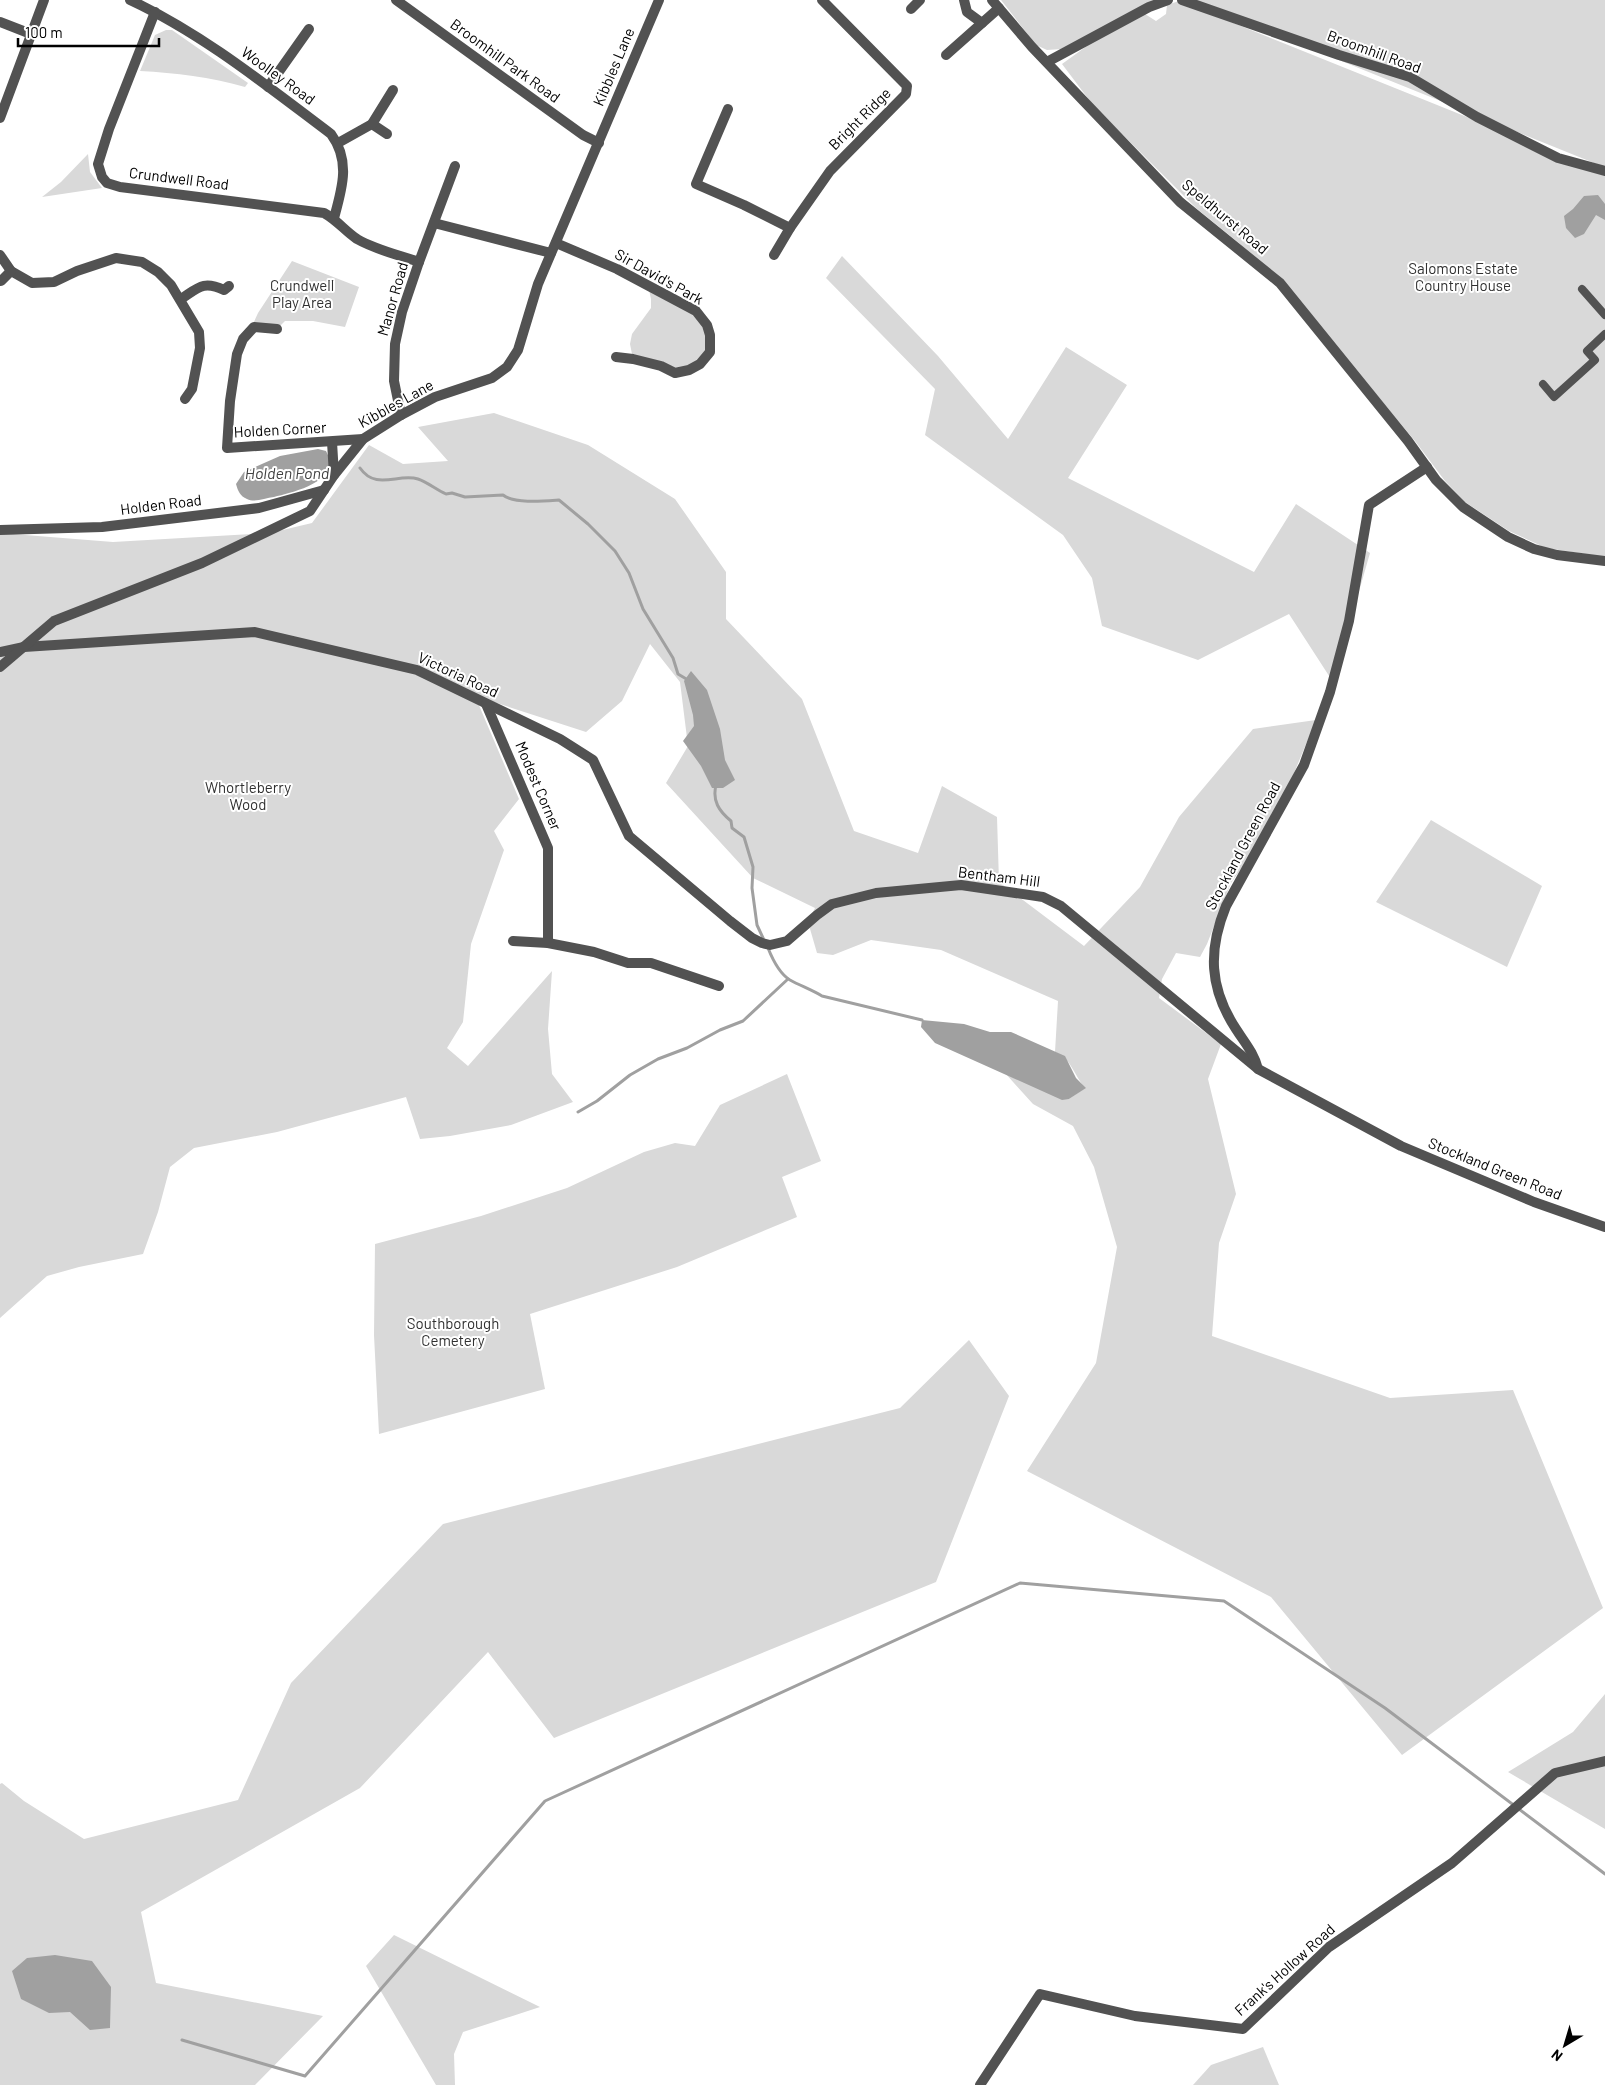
<svg xmlns="http://www.w3.org/2000/svg" width="1605" height="2085" viewBox="0 0 1605 2085" font-family="Barlow,sans-serif">
<style>
.green{fill:#d9d9d9}
.water{fill:#a0a0a0}
.lines{fill:none;stroke-linecap:round;stroke-linejoin:round}
.stream{stroke:#a0a0a0;stroke-width:3}
.pedestrian{stroke:#525252;stroke-width:8}
.minor{stroke:#525252;stroke-width:10}
.tertiary{stroke:#525252;stroke-width:10}
.labels{text-anchor:middle;stroke-width:4;stroke-linejoin:round;paint-order:stroke}
.street-label{font-size:15px;fill:#000;stroke:#fff}
.park-label{font-size:15px;fill:#303030;stroke:#fff}
.water-label{font-size:16px;font-style:italic;fill:#414141;stroke:#fff}
</style>
<rect width="100%" height="100%" fill="#fff"/>
<!-- green -->
<g class="green">
<polygon points="1001,0 1160,0 1061,49 1047,50 1036,45"/>
<polygon points="1190,0 1605,0 1605,557 1546,548 1509,531 1465,502 1445,481 1415,441 1366,382 1239,243 1196,208 1093,105 1062,64 1098,38 1145,14 1156,21 1166,14 1167,5 1179,1 1579,162 1604,167"/>
<path d="M166 30H172L248 83 245 87C210 77 176 73 140 71L155 35Z"/>
<polygon points="88,154 90,172 102,188 42,197 61,182"/>
<polygon points="842,256 938,356 1008,439 1066,347 1127,385 1068,478 1254,572 1296,504 1370,553 1333,682 1289,614 1198,660 1102,626 1092,578 1063,535 925,435 935,389 826,278"/>
<polygon points="292,261 359,287 345,327 313,321 285,321 277,329 253,324 258,313"/>
<polygon points="648,285 696,311 707,325 710,352 700,364 675,373 633,359 630,344 632,334 651,308 651,299"/>
<path d="M494 413 588 445 675 499 726 572V619L802 699 854 831 918 853 942 786 997 817 999 882 1084 946 1140 887 1179 817 1253 729 1316 720 1272 826 1231 883 1207 944 1200 957 1176 953 1162 979 1159 998 1221 1044 1208 1079 1236 1194 1219 1243 1212 1336 1390 1398 1513 1390 1603 1608 1402 1755 1271 1597 1027 1471 1096 1363 1117 1247 1094 1167 1073 1126 1033 1104 1005 1073 1069 1099 1085 1088C1074 1075 1071 1058 1055 1052L1058 1001 941 950 871 940 833 955 817 953 808 922 815 908 753 878 666 783 688 746 680 682 650 644 622 701 586 732 475 696 519 799 494 831 504 850 471 944 463 1022 447 1048 468 1066 552 971 548 1029 552 1074 573 1102 511 1125 450 1136 420 1139 406 1097 277 1132 194 1148 170 1167 158 1212 143 1254 79 1267 47 1276 0 1318V533L113 542 270 533 312 523 369 445 403 464 448 461 418 427Z"/>
<polygon points="1431,820 1542,886 1507,967 1376,902"/>
<polygon points="787,1074 821,1161 782,1177 797,1217 677,1267 530,1314 545,1389 379,1434 374,1335 375,1244 481,1216 567,1188 644,1152 675,1143 695,1146 720,1105"/>
<polygon points="969,1340 1009,1396 936,1582 554,1738 488,1652 360,1788 141,1912 156,1983 323,2016 255,2085 0,2085 0,1784 2,1783 24,1801 84,1839 238,1800 291,1683 443,1524 900,1408"/>
<polygon points="1605,1694 1605,1829 1508,1772 1573,1732"/>
<polygon points="394,1935 540,2007 463,2032 454,2054 455,2085 436,2085 366,1966"/>
<polygon points="1263,2047 1279,2085 1193,2085 1211,2065"/>
</g>
<!-- water -->
<g class="water">
<polygon points="1598,195 1605,204 1605,220 1596,215 1584,234 1575,238 1566,228 1564,216 1573,209 1584,196"/>
<path d="M318 449 326 451C343 481 294 492 274 497 265 498 255 503 247 499 240 496 238 491 236 484L244 472 280 456Z"/>
<polygon points="691,671 707,690 720,729 725,760 735,780 723,788 712,788 701,766 683,741 694,726 693,715 684,681"/>
<polygon points="922,1020 964,1024 990,1032 1011,1032 1065,1056 1076,1078 1086,1088 1069,1099 1062,1100 935,1043 921,1027"/>
<polygon points="55,1955 92,1961 111,1987 110,2028 90,2030 70,2012 49,2013 21,1999 12,1971 27,1958"/>
</g>
<g class="lines">
<!-- stream -->
<g class="stream">
<path d="M360 468C376 491 398 473 418 479 427 482 437 490 446 494L452 493 465 497 503 495C514 504 545 501 559 500L588 524 615 551 629 573 643 609 673 658 678 674 688 680"/>
<path d="M716 785C712 801 719 811 731 821L732 828 744 837 753 867 752 888 757 925 764 940"/>
<path d="M768 948C772 958 780 974 790 980 801 986 812 990 822 996L922 1020"/>
<polyline points="578,1112 597,1101 630,1075 658,1059 687,1048 720,1030 743,1021 788,979"/>
<polyline points="182,2040 305,2076 545,1801 1020,1583 1224,1601 1385,1708 1605,1874"/>
</g>
<!-- pedestrian -->
<g class="pedestrian">
<polyline points="1582,289 1605,315"/>
<polyline points="1543,384 1554,397 1595,360 1587,351 1605,334"/>
</g>
<!-- minor -->
<g class="minor">
<path d="M130 0C203 34 267 86 331 134 351 161 342 189 334 218"/>
<polyline points="396,0 583,135 599,143"/>
<polyline points="964,0 967,12 982,23"/>
<polyline points="1182,0 1339,55 1410,77 1477,117 1558,158 1605,171"/>
<polyline points="911,9 920,0"/>
<path d="M155 12 109 129 98 164 102 177 107 183 120 187 324 213C337 220 345 231 357 239 376 250 399 255 419 262"/>
<polyline points="0,22 31,34"/>
<polyline points="946,55 999,8"/>
<polyline points="1047,62 1149,7 1168,0"/>
<polyline points="268,87 309,29"/>
<polyline points="728,109 696,184 744,205 790,228 830,171 906,94 907,86 822,0"/>
<polyline points="0,118 44,0"/>
<polyline points="372,124 387,134"/>
<polyline points="338,143 372,124 393,90"/>
<polyline points="434,223 551,253"/>
<polyline points="556,243 617,269 696,311 707,325 710,335 710,352 700,364 689,370 675,373 661,366 633,359 616,357"/>
<polyline points="0,255 11,271 32,283 54,282 77,271 116,258 142,262 158,272 171,285 199,332 200,348 192,389 185,399"/>
<polyline points="774,255 790,228"/>
<polyline points="1,281 11,271"/>
<path d="M181 299C198 288 203 280 224 290L229 286"/>
<polyline points="277,329 254,327 243,339 237,354 230,401 227,448 363,439"/>
<polyline points="401,415 394,381 395,344 402,312 419,262 455,166"/>
<polyline points="332,442 334,475"/>
<polyline points="0,530 102,527 259,508 324,490"/>
<polyline points="0,652 24,647 255,632 417,670 560,739 593,760 629,836 730,921 752,938 762,943 770,945 787,941 817,915 832,904 876,893 961,885 1043,897 1061,906 1258,1069 1401,1146 1534,1202 1605,1227"/>
<polyline points="0,667 54,621 202,563 310,511 334,475 363,439 401,415 435,397 492,378 507,367 518,350 538,284 659,0"/>
<polyline points="486,704 548,848 548,943"/>
<polyline points="513,941 548,943 594,952 628,963 651,963 719,986"/>
<path d="M1258 1069C1254 1053 1245 1043 1236 1029 1209 988 1208 950 1226 906L1304 765 1330 692 1349 621 1369 505 1427 467"/>
<polyline points="980,2085 1040,1994 1135,2016 1243,2029 1329,1947 1452,1863 1555,1773 1605,1761"/>
</g>
<!-- tertiary -->
<polyline class="tertiary" points="992,0 1032,47 1180,202 1280,283 1408,441 1436,480 1463,507 1508,537 1534,549 1557,555 1605,561"/>
</g>
<g class="labels">
<!-- street labels -->
<g class="street-label">
<text transform="translate(1374 52) rotate(20)" y="5">Broomhill Road</text>
<text transform="translate(505 61) rotate(36)" y="5">Broomhill Park Road</text>
<text transform="translate(614 67) rotate(-67)" y="5">Kibbles Lane</text>
<text transform="translate(278 76) rotate(36)" y="5">Woolley Road</text>
<text transform="translate(860 119) rotate(-45)" y="5">Bright Ridge</text>
<text transform="translate(179 179) rotate(7)" y="5">Crundwell Road</text>
<text transform="translate(1225 217) rotate(40)" y="5">Speldhurst Road</text>
<text transform="translate(659 277) rotate(29)" y="5">Sir David's Park</text>
<text transform="translate(393 299) rotate(-74)" y="5">Manor Road</text>
<text transform="translate(396 404) rotate(-29)" y="5">Kibbles Lane</text>
<text transform="translate(280 430) rotate(-3)" y="5">Holden Corner</text>
<text transform="translate(161 505) rotate(-7)" y="5">Holden Road</text>
<text transform="translate(458 675) rotate(25)" y="5">Victoria Road</text>
<text transform="translate(538 786) rotate(67)" y="5">Modest Corner</text>
<text transform="translate(1243 846) rotate(-62)" y="5">Stockland Green Road</text>
<text transform="translate(999 877) rotate(7)" y="5">Bentham Hill</text>
<text transform="translate(1495 1169) rotate(22)" y="5">Stockland Green Road</text>
<text transform="translate(1285 1970) rotate(-42)" y="5">Frank's Hollow Road</text>
</g>
<!-- park labels -->
<g class="park-label">
<text x="1463" y="274">Salomons Estate<tspan x="1463" dy="17">Country House</tspan></text>
<text x="302" y="291">Crundwell<tspan x="302" dy="17">Play Area</tspan></text>
<text x="248" y="793">Whortleberry<tspan x="248" dy="17">Wood</tspan></text>
<text x="453" y="1329">Southborough<tspan x="453" dy="17">Cemetery</tspan></text>
</g>
<!-- water labels -->
<g class="water-label">
<text x="287" y="479">Holden Pond</text>
</g>
</g>
<!-- north arrow -->
<g transform="translate(1565 2045) rotate(218)" stroke="#ffffff" stroke-width="4" paint-order="stroke">
<path d="M0-4L9 19L0 12L-9 19Z" fill="#000000"/>
<text y="-8" font-size="14" font-weight="bold" text-anchor="middle" fill="#000000">N</text>
</g>
<!-- scale -->
<path d="M18 38v8h141v-8" fill="none" stroke="#000000" stroke-width="2.5"/>
<text x="25" y="38" font-size="15" fill="#000000" stroke="#ffffff" stroke-width="4" paint-order="stroke">100 m</text>
</svg>
